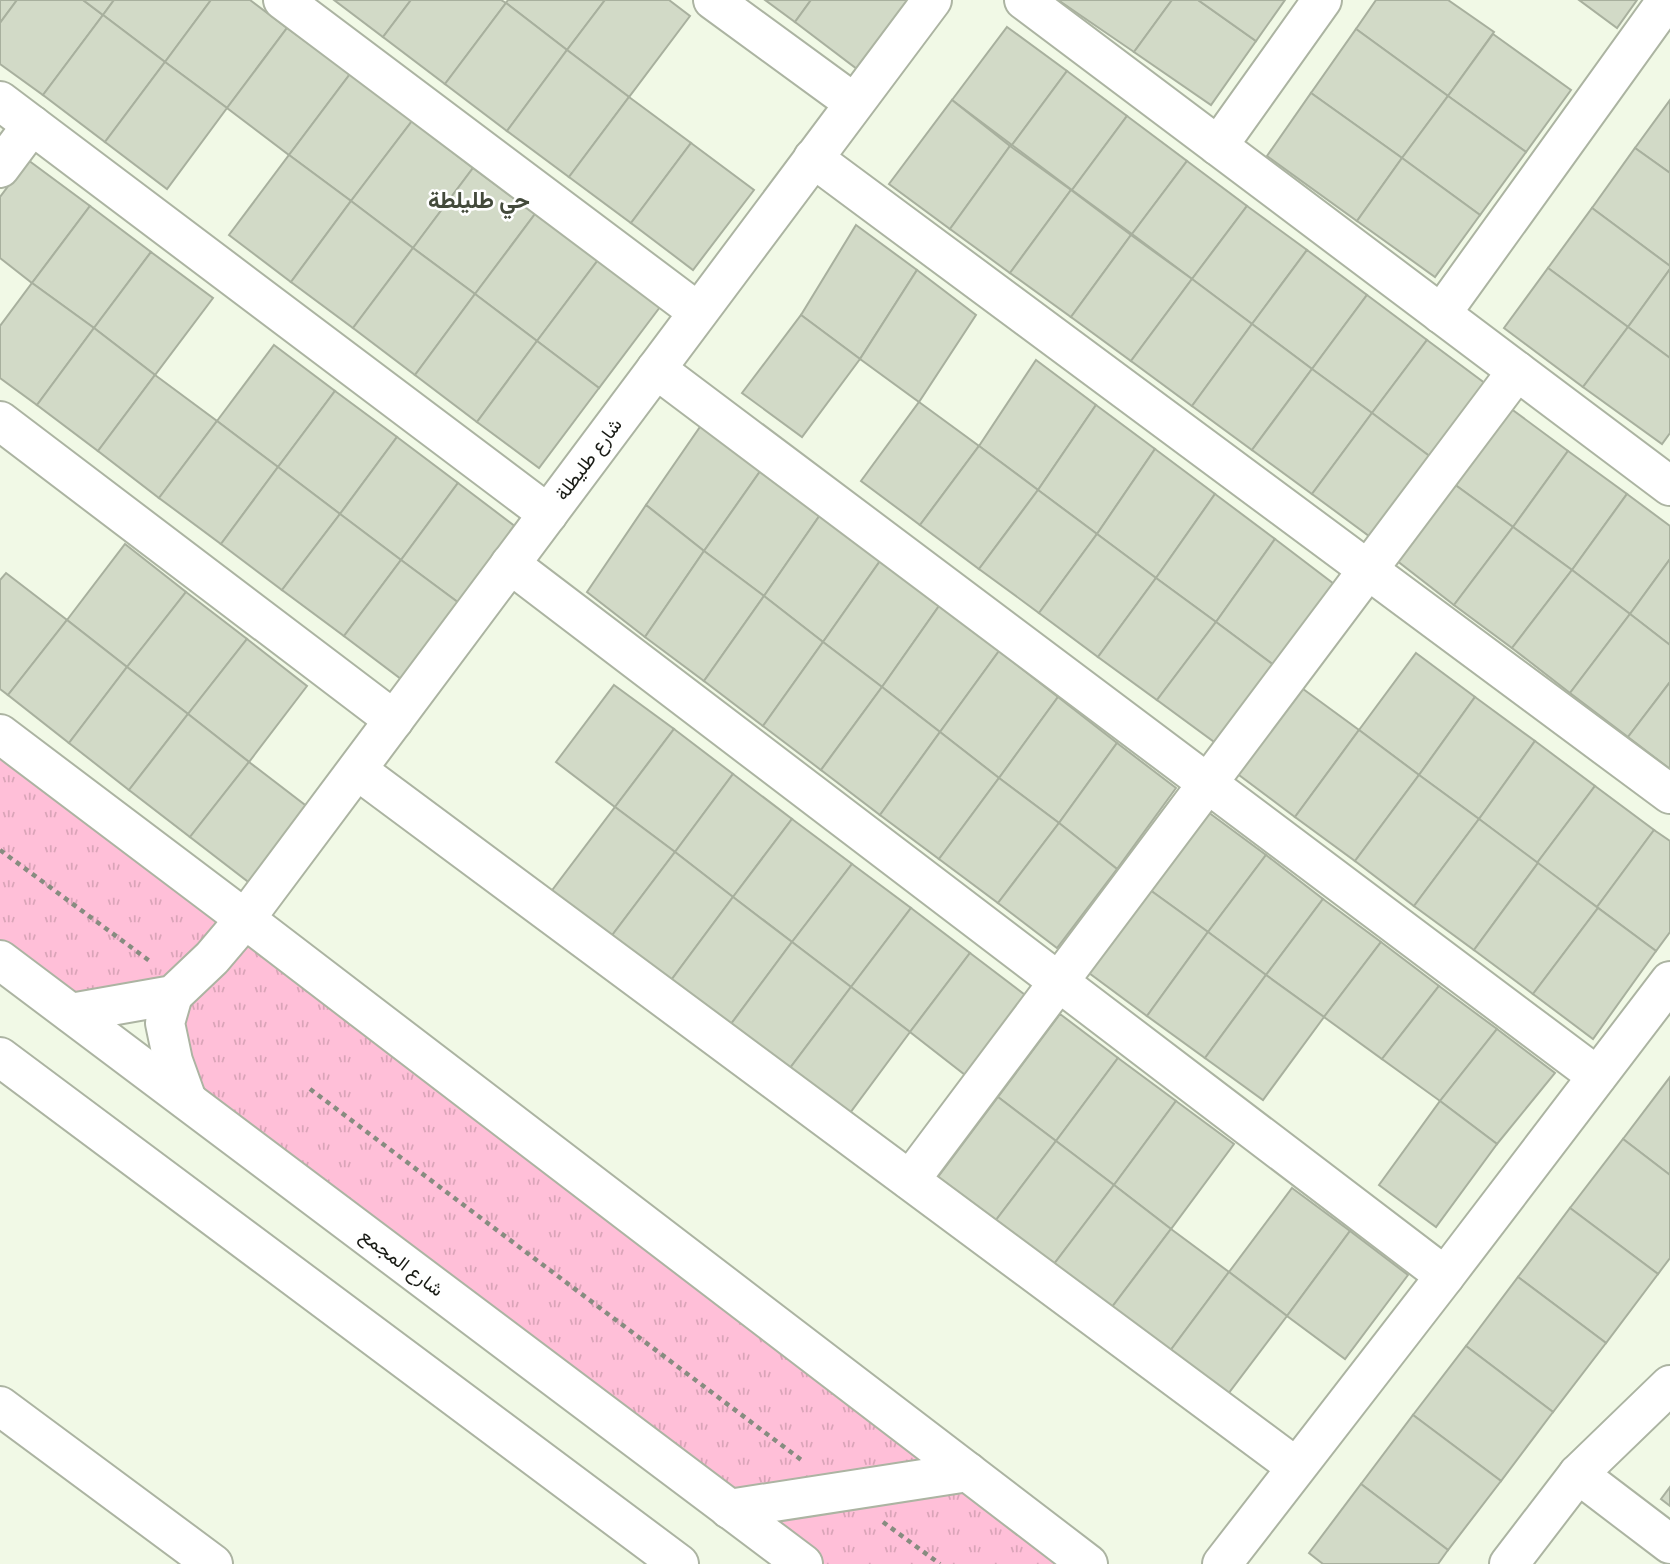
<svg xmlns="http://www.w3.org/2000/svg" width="1670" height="1564" viewBox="0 0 1670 1564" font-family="'Archivo Narrow',Vazirmatn,sans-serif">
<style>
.grass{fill:url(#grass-tufts)}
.building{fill:#d2dac7;stroke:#a8b09e;stroke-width:2}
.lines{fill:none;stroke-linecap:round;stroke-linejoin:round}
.minor-casing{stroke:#acb4a2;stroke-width:42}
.path{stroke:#878c80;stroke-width:4.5;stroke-dasharray:5 5;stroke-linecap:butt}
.minor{stroke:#fff;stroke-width:38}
.labels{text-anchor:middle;stroke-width:5;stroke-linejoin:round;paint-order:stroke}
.street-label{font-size:19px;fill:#191b15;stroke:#fff}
.quarter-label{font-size:23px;font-weight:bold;fill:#434a3b;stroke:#fff}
</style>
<defs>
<pattern id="grass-tufts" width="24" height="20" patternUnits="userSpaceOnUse" patternTransform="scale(1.75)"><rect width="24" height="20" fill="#ffbfd8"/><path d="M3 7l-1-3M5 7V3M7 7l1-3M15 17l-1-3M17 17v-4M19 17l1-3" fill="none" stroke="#daa4b8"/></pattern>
</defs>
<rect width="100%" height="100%" fill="#f1f9e6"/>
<!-- grass -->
<g class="grass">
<polygon points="0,738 238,922 169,990 72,1007 0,953"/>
<polygon points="245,919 1091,1564 804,1564 187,1100 173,995"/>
</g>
<!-- building -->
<g class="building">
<polygon points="0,0 17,0 0,23"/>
<polygon points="17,0 83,0 103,15 43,95 0,64 0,23"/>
<polygon points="83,0 114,0 103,15"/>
<polygon points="114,0 211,0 165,62 103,15"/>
<polygon points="211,0 250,0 287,28 227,108 165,62"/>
<polygon points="334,0 411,0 383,37"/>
<polygon points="411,0 501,0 506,3 445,84 383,37"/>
<polygon points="508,0 605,0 567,50 506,3"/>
<polygon points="605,0 669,0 690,16 629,97 567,50"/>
<polygon points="765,0 811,0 795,22"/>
<polygon points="811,0 908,0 857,69 795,22"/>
<polygon points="1058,0 1172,0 1134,52"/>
<polygon points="1172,0 1198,0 1256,41 1211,105 1134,52"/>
<polygon points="1198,0 1285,0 1256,41"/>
<polygon points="1376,0 1448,0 1494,32 1448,96 1356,29"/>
<polygon points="1579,0 1637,0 1617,28"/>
<polygon points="506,3 567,50 507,131 445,84"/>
<polygon points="103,15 165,62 105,142 43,95"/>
<polygon points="1007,27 1067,71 1012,145 952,100"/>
<polygon points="287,28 350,74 289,155 227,108"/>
<polygon points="1356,29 1448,96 1402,158 1311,93"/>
<polygon points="1493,34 1571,90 1526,152 1448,96"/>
<polygon points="567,50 629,97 569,177 507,131"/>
<polygon points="165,62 227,108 167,189 105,142"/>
<polygon points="1067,71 1127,116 1072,190 1012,145"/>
<polygon points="350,74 412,121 351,201 289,155"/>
<polygon points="1311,93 1402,158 1357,221 1267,156"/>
<polygon points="1448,96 1526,152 1480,215 1402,158"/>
<polygon points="629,97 691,143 631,223 569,177"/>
<polygon points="952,100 1010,146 950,229 889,184"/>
<polygon points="1670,100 1670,173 1635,148"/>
<polygon points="1127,116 1187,161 1132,234 1072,190"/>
<polygon points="412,121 473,168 413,248 351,201"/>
<polygon points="691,143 754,190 693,270 631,223"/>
<polygon points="1010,146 1071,190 1010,273 950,229"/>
<polygon points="1635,148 1670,173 1670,266 1592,208"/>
<polygon points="289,155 351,201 291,282 229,235"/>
<polygon points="1402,158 1480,215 1435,277 1357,221"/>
<polygon points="28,160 90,206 32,283 0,258 0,197"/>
<polygon points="1187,161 1247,206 1192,279 1132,234"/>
<polygon points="473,168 535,214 475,294 413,248"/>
<polygon points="1071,190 1131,235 1071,317 1010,273"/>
<polygon points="351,201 413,248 353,328 291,282"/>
<polygon points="90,206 151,252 94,328 32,283"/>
<polygon points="1247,206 1307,250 1252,324 1192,279"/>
<polygon points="1592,208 1670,266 1670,269 1628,327 1548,268"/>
<polygon points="535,214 598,260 537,341 475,294"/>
<polygon points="856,225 917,270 860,359 801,315"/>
<polygon points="1131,235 1192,279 1131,361 1071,317"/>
<polygon points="413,248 475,294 415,375 353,328"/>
<polygon points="1307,250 1367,295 1312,369 1252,324"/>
<polygon points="151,252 213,298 155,375 94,328"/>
<polygon points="598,260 660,307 599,388 537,341"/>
<polygon points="1548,268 1628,327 1583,387 1504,328"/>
<polygon points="1670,269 1670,358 1628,327"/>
<polygon points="917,270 976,315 919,402 860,359"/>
<polygon points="1192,279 1252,324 1192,406 1131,361"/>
<polygon points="32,283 94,328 37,405 0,378 0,326"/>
<polygon points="475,294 537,341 477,422 415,375"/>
<polygon points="1367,295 1427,340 1372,413 1312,369"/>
<polygon points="801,315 860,359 802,437 742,393"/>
<polygon points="1252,324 1312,369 1252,450 1192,406"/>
<polygon points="1628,327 1670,358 1670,433 1662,444 1583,387"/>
<polygon points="94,328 155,375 98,451 37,405"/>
<polygon points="1427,340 1486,384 1432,458 1372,413"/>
<polygon points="537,341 599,388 539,468 477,422"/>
<polygon points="274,345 335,391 278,467 217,421"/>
<polygon points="1036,360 1096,405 1038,490 979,446"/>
<polygon points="1312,369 1372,413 1312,494 1252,450"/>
<polygon points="155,375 217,421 159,498 98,451"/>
<polygon points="335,391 397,437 340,514 278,467"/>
<polygon points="919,402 979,446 920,525 861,481"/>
<polygon points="1096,405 1155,449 1097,534 1038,490"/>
<polygon points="1510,408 1568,451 1513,527 1454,484"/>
<polygon points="1372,413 1432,458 1373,539 1312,494"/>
<polygon points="217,421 278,467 221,544 159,498"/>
<polygon points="702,424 761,470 704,551 646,505"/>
<polygon points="397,437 458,483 401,560 340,514"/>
<polygon points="979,446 1038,490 979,569 920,525"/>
<polygon points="1155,449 1215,494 1156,578 1097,534"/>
<polygon points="1568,451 1627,494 1572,570 1513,527"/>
<polygon points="278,467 340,514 282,590 221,544"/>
<polygon points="761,470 820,515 764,596 704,551"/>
<polygon points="458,483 520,530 463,606 401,560"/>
<polygon points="1454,484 1513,527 1454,605 1396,560"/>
<polygon points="1038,490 1097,534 1039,613 979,569"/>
<polygon points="1215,494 1275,539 1216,622 1156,578"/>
<polygon points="1627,494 1670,526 1670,559 1630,614 1572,570"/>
<polygon points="646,505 704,551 645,637 587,592"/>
<polygon points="340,514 401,560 344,636 282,590"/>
<polygon points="820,515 880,561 823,642 764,596"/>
<polygon points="1513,527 1572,570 1512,648 1454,605"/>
<polygon points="1097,534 1156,578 1098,657 1039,613"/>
<polygon points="1275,539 1334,584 1275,666 1216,622"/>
<polygon points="125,544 186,592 127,667 67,620"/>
<polygon points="704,551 764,596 704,681 645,637"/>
<polygon points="1670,559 1670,645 1630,614"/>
<polygon points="401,560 463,606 405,682 344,636"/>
<polygon points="880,561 939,606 882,687 823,642"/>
<polygon points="1572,570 1630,614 1570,693 1512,648"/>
<polygon points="6,573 67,620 8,695 0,689 0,580"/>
<polygon points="1156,578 1216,622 1157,700 1098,657"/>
<polygon points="186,592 247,639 188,714 127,667"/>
<polygon points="764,596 823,642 763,726 704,681"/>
<polygon points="939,606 999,651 940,732 882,687"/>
<polygon points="1630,614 1670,645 1670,682 1628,737 1570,693"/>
<polygon points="67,620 127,667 69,743 8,695"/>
<polygon points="1216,622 1275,666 1217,744 1157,700"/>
<polygon points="247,639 307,686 249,762 188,714"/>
<polygon points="823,642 882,687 821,770 763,726"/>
<polygon points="999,651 1058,697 999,778 940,732"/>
<polygon points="1416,653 1475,697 1419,775 1359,730"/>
<polygon points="127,667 188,714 129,790 69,743"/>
<polygon points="1670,682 1670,769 1628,737"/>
<polygon points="614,685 674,729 615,807 556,762"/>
<polygon points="1299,686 1359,730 1295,817 1235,772"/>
<polygon points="882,687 940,732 880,815 821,770"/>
<polygon points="1058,697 1117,743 1059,823 999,778"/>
<polygon points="1475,697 1535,741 1479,819 1419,775"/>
<polygon points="188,714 249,762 190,837 129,790"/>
<polygon points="674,729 733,774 675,852 615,807"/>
<polygon points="1359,730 1419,775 1355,861 1295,817"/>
<polygon points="940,732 999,778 939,859 880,815"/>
<polygon points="1535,741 1595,786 1537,863 1479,819"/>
<polygon points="1117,743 1176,788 1117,869 1059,823"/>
<polygon points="249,762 309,808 251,884 190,837"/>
<polygon points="733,774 792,819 733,897 675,852"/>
<polygon points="1419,775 1479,819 1414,906 1355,861"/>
<polygon points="999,778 1059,823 998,903 939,859"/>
<polygon points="1595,786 1654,830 1597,907 1537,863"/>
<polygon points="615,807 675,852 610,938 550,893"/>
<polygon points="1208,812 1266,855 1208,932 1150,890"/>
<polygon points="792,819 852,864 792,942 733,897"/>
<polygon points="1479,819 1538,863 1474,950 1414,906"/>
<polygon points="1059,823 1117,869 1057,948 998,903"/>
<polygon points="1654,830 1670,841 1670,932 1656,951 1597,907"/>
<polygon points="675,852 733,897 669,983 610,938"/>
<polygon points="1266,855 1323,899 1266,975 1208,932"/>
<polygon points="1538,863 1598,908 1533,994 1474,950"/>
<polygon points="852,864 911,908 851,987 792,942"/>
<polygon points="1150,890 1208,932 1147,1016 1089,973"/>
<polygon points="733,897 792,942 728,1028 669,983"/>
<polygon points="1323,899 1381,942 1324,1017 1266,975"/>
<polygon points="911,908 970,953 910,1032 851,987"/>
<polygon points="1598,908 1656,951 1593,1039 1533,994"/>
<polygon points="1208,932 1266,975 1205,1058 1147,1016"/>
<polygon points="792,942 851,987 787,1072 728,1028"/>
<polygon points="1381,942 1439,986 1382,1059 1324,1017"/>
<polygon points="970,953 1029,998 969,1078 910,1032"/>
<polygon points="1266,975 1324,1017 1263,1100 1205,1058"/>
<polygon points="1439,986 1497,1029 1440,1101 1382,1059"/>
<polygon points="851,987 910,1032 847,1117 787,1072"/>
<polygon points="1060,1014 1118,1058 1056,1141 998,1097"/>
<polygon points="1497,1029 1555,1073 1497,1144 1440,1101"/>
<polygon points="1118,1058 1176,1101 1114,1185 1056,1141"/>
<polygon points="1670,1077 1670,1175 1623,1139"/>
<polygon points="998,1097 1056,1141 996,1220 938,1177"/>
<polygon points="1176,1101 1234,1144 1171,1229 1114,1185"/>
<polygon points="1440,1101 1497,1144 1436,1227 1379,1185"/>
<polygon points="1623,1139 1670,1175 1670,1258 1658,1274 1570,1208"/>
<polygon points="1056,1141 1114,1185 1054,1264 996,1220"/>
<polygon points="1114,1185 1171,1229 1112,1307 1054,1264"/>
<polygon points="1292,1188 1350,1231 1287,1316 1229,1272"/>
<polygon points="1570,1208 1658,1274 1606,1343 1518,1277"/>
<polygon points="1171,1229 1229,1272 1170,1351 1112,1307"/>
<polygon points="1350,1231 1408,1275 1345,1359 1287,1316"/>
<polygon points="1229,1272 1287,1316 1228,1394 1170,1351"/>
<polygon points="1518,1277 1606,1343 1553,1412 1466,1346"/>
<polygon points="1466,1346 1553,1412 1501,1481 1413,1415"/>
<polygon points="1413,1415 1501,1481 1448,1550 1361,1484"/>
<polygon points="1361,1484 1448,1550 1438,1564 1323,1564 1309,1553"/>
<polygon points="1670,1487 1670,1506 1661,1499"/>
</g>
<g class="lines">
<defs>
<g id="minor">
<polyline points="283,0 698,312"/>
<polyline points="713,0 854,103"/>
<polyline points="1024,0 1670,486"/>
<polyline points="0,101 548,514"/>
<polyline points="1218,146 1322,0"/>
<polyline points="813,158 1670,794"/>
<polyline points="0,168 32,125"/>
<polyline points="1441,314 1667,0"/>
<polyline points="656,369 1597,1076"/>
<polyline points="0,421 394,720"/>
<polyline points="510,564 1445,1276"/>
<polyline points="0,734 245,919 1088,1564"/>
<polyline points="357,770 1296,1467"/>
<polyline points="0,960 803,1564"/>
<polyline points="173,995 165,1023 173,1061 187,1100"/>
<polyline points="71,1013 173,995 212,958 245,919 932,0"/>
<polyline points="0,1057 679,1564"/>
<polyline points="910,1180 1517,371"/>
<polyline points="0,1406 213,1564"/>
<polyline points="1578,1474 1670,1544"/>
<polyline points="729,1509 968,1472"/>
<polyline points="1222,1564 1445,1276 1670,981"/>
<polyline points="1509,1564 1578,1474 1670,1385"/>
</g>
</defs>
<!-- minor casing -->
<use href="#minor" class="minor-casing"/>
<!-- path -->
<g class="path">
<polyline points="0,850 151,962"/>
<polyline points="310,1089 804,1462"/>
<polyline points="883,1522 940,1564"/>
</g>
<!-- minor -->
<use href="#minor" class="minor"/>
</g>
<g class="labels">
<!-- street labels -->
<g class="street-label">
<text transform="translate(588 459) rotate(-53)" y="7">شارع طليطلة</text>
<text transform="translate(402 1262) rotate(37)" y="7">شارع المجمع</text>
</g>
<!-- quarter labels -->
<g class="quarter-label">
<text x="479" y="208">حي طليلطة</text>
</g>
</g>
</svg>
